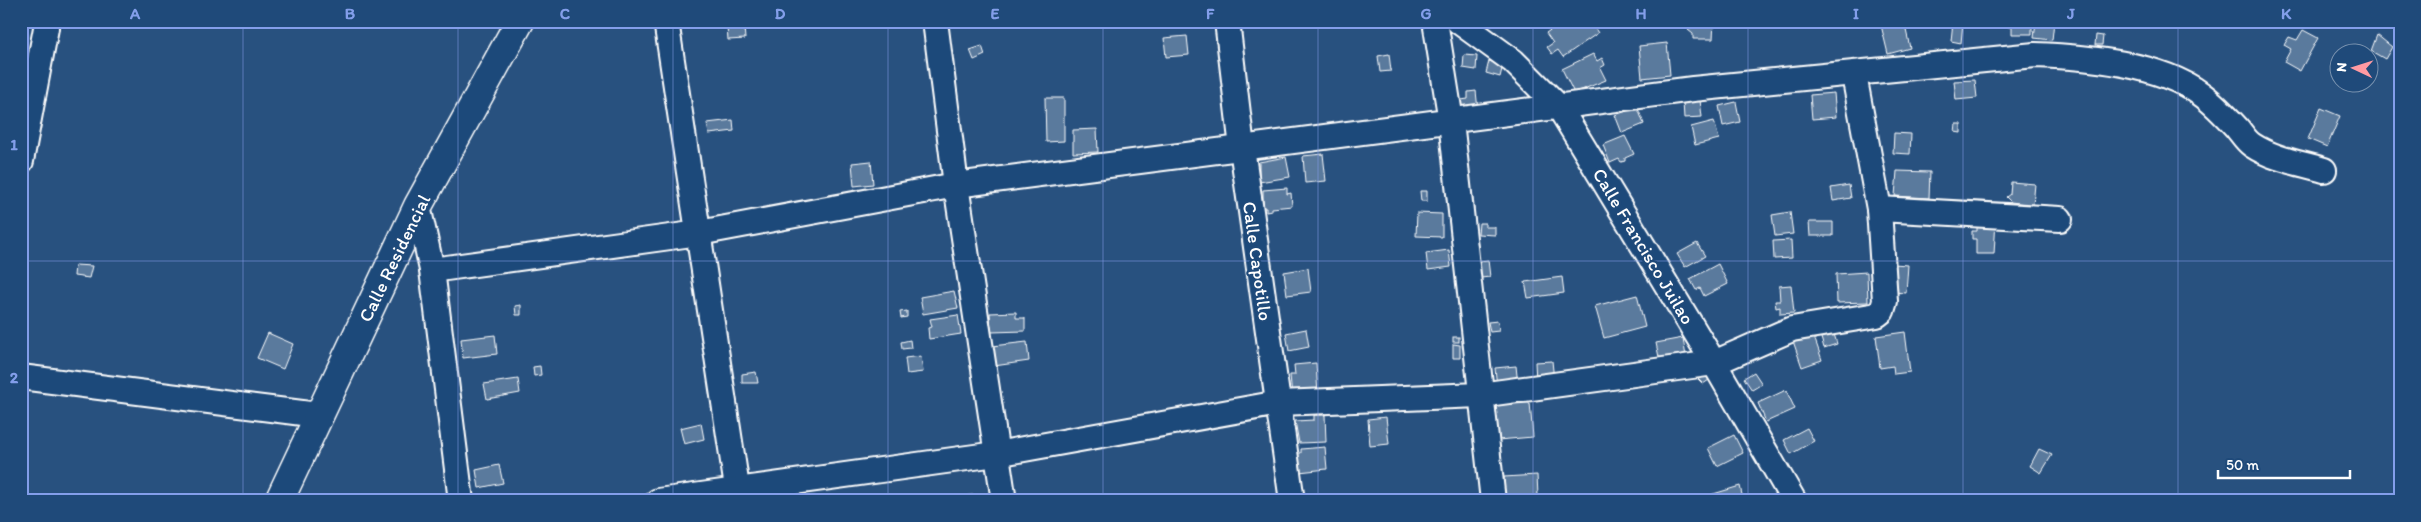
<svg xmlns="http://www.w3.org/2000/svg" width="2421" height="522" viewBox="0 0 2421 522" font-family="Itim,sans-serif">
<style>
.building{fill:#5a7a9d;stroke:#fff}
.lines{fill:none;stroke-linecap:round;stroke-linejoin:round}
.minor-casing{stroke:#fff;stroke-width:28}
.major-casing{stroke:#fff;stroke-width:31}
.minor{stroke:#1f4a7a;stroke-width:24}
.major{stroke:#1f4a7a;stroke-width:28}
.grid{fill:none;stroke:#839eea;stroke-width:1;stroke-opacity:0.55}
.labels{text-anchor:middle;stroke-width:4.5;stroke-linejoin:round;paint-order:stroke}
.street-label{font-size:19px;fill:#fff;stroke:#1f4a7a}
.neatline{fill:none;stroke:#839eea;stroke-width:2}
.grid-label{font-size:16px;text-anchor:middle;font-weight:bold;fill:#839eea}
</style>
<rect width="100%" height="100%" fill="#28517f"/>
<filter id="ink" filterUnits="userSpaceOnUse"><feTurbulence type="fractalNoise" baseFrequency=".02" numOctaves="2"/><feDisplacementMap in="SourceGraphic" scale="10" xChannelSelector="R" yChannelSelector="G"/><feConvolveMatrix kernelMatrix="1 2 1 2 8 2 1 2 1" color-interpolation-filters="sRGB"/></filter>
<g filter="url(#ink)">
<!-- building -->
<g class="building">
<polygon points="1563,21 1590,21 1598,33 1563,57 1558,50 1552,54 1547,47 1553,43 1546,33"/>
<polygon points="1693,21 1714,21 1713,39 1693,39 1693,34 1688,30"/>
<polygon points="1880,21 1904,21 1910,48 1888,54"/>
<polygon points="2008,21 2032,21 2032,34 2012,34 2012,27 2008,27"/>
<polygon points="2036,21 2054,21 2052,40 2034,38"/>
<polygon points="1953,22 1963,23 1961,43 1951,41"/>
<polygon points="744,26 745,39 728,40 727,27"/>
<polygon points="2303,30 2318,38 2300,71 2284,62 2291,49 2284,45 2289,37 2297,40"/>
<polygon points="2096,35 2103,36 2102,45 2095,45"/>
<polygon points="2377,35 2392,47 2385,59 2371,51"/>
<polygon points="1187,36 1189,55 1166,57 1164,38"/>
<polygon points="1667,43 1670,75 1642,78 1639,46"/>
<polygon points="982,46 985,55 974,60 970,50"/>
<polygon points="1389,54 1391,71 1380,72 1378,56"/>
<polygon points="1593,54 1597,61 1602,58 1605,65 1600,68 1606,80 1574,93 1562,69"/>
<polygon points="1464,55 1477,56 1476,70 1463,68"/>
<polygon points="1489,61 1503,65 1500,77 1486,73"/>
<polygon points="1975,80 1977,98 1956,100 1954,81"/>
<polygon points="1476,91 1478,110 1462,111 1461,100 1468,99 1468,92"/>
<polygon points="1834,93 1836,117 1812,119 1810,95"/>
<polygon points="1045,98 1064,98 1064,141 1046,142"/>
<polygon points="1700,100 1702,117 1684,118 1683,102"/>
<polygon points="1635,101 1644,124 1622,133 1615,115 1627,111 1625,106"/>
<polygon points="1736,102 1740,122 1723,126 1719,106"/>
<polygon points="2321,108 2340,116 2327,147 2308,139"/>
<polygon points="733,120 734,131 709,134 707,123"/>
<polygon points="1714,121 1719,139 1695,145 1691,127"/>
<polygon points="1956,124 1961,124 1961,133 1955,132"/>
<polygon points="1097,129 1098,152 1073,153 1073,130"/>
<polygon points="1894,133 1911,134 1910,154 1893,153"/>
<polygon points="1625,136 1634,154 1625,158 1625,161 1621,162 1619,159 1610,163 1603,145"/>
<polygon points="1323,154 1326,181 1305,183 1303,156"/>
<polygon points="1286,157 1290,177 1259,182 1259,162"/>
<polygon points="871,161 873,184 854,186 852,163"/>
<polygon points="1897,171 1930,172 1929,198 1895,196"/>
<polygon points="2011,182 2035,184 2033,205 2011,202 2006,197 2010,194"/>
<polygon points="1849,185 1851,198 1833,201 1831,188"/>
<polygon points="1287,188 1287,194 1291,193 1292,206 1272,208 1272,211 1266,212 1266,208 1263,208 1263,190"/>
<polygon points="1420,191 1427,191 1427,201 1421,201"/>
<polygon points="1790,212 1793,234 1775,236 1772,215"/>
<polygon points="1417,213 1442,214 1442,237 1416,236"/>
<polygon points="1977,219 1996,220 1994,254 1976,254 1976,239 1972,239 1972,231 1977,231"/>
<polygon points="1809,222 1833,222 1833,236 1810,236"/>
<polygon points="1479,223 1485,223 1485,227 1495,227 1495,235 1478,234"/>
<polygon points="1791,240 1792,258 1774,259 1773,241"/>
<polygon points="1697,243 1705,256 1685,267 1677,254"/>
<polygon points="1449,250 1451,267 1428,270 1426,253"/>
<polygon points="1488,260 1490,277 1481,278 1480,261"/>
<polygon points="1718,264 1728,284 1704,296 1700,288 1696,290 1690,279"/>
<polygon points="1893,264 1908,265 1906,293 1892,292"/>
<polygon points="75,265 92,266 89,278 74,276"/>
<polygon points="1308,268 1311,292 1287,295 1284,272"/>
<polygon points="1867,272 1868,302 1837,303 1836,274"/>
<polygon points="1562,277 1564,293 1528,298 1525,282"/>
<polygon points="1791,285 1794,313 1780,314 1780,307 1776,308 1775,301 1780,301 1779,286"/>
<polygon points="954,291 958,308 923,314 920,297"/>
<polygon points="1637,295 1645,327 1604,338 1595,306"/>
<polygon points="521,305 521,315 516,315 515,306"/>
<polygon points="907,311 907,317 901,318 900,312"/>
<polygon points="1016,312 1016,318 1025,318 1025,331 991,332 990,313"/>
<polygon points="958,315 961,334 929,339 928,328 932,327 930,319"/>
<polygon points="1498,321 1499,331 1490,332 1488,322"/>
<polygon points="1832,327 1837,344 1824,348 1819,331"/>
<polygon points="1306,329 1309,347 1289,351 1286,333"/>
<polygon points="1905,332 1910,372 1894,374 1893,366 1880,368 1876,336"/>
<polygon points="268,333 293,344 283,369 257,358"/>
<polygon points="1813,334 1822,360 1802,367 1793,341"/>
<polygon points="495,335 497,354 463,358 461,339"/>
<rect x="1453" y="337" width="6" height="5"/>
<polygon points="1683,338 1686,357 1660,362 1656,343"/>
<polygon points="910,340 911,348 902,349 901,342"/>
<polygon points="1027,342 1029,361 994,366 992,346"/>
<polygon points="1453,344 1460,345 1460,358 1453,358"/>
<polygon points="921,356 923,372 907,374 905,358"/>
<polygon points="1552,361 1554,380 1536,381 1535,362"/>
<polygon points="1316,363 1318,395 1292,396 1290,375 1295,375 1294,365"/>
<polygon points="540,366 541,375 534,376 533,367"/>
<polygon points="1516,366 1518,385 1497,387 1495,368"/>
<polygon points="756,372 758,383 742,383 742,374"/>
<polygon points="1754,372 1762,384 1752,390 1744,378"/>
<polygon points="1705,373 1709,380 1703,384 1697,378"/>
<polygon points="518,379 520,393 487,399 484,384"/>
<polygon points="1786,390 1795,409 1766,422 1758,403"/>
<polygon points="1530,403 1533,437 1498,440 1496,405"/>
<polygon points="1314,415 1325,415 1326,442 1299,443 1295,421 1314,420"/>
<polygon points="1386,417 1389,444 1370,446 1368,419"/>
<polygon points="701,423 704,439 684,444 680,428"/>
<polygon points="1807,428 1814,441 1791,454 1784,440"/>
<polygon points="1734,435 1743,453 1717,466 1708,448"/>
<polygon points="1325,447 1327,469 1299,472 1298,453 1301,453 1301,449"/>
<polygon points="2039,449 2052,455 2041,473 2030,466"/>
<polygon points="499,465 503,483 479,488 476,470"/>
<polygon points="1537,475 1538,496 1505,497 1504,477"/>
<polygon points="1740,486 1743,499 1747,498 1748,501 1712,501 1710,495"/>
<polygon points="974,495 974,501 959,501 959,496"/>
</g>
<g class="lines">
<defs>
<g id="minor">
<polyline points="666,21 739,501"/>
<polyline points="935,21 956,185 1004,501"/>
<polyline points="1227,21 1242,148 1292,501"/>
<polyline points="1435,21 1451,121 1493,501"/>
<polyline points="1458,21 1513,61 1559,107 1714,363 1794,501"/>
<polyline points="21,161 46,28"/>
<polyline points="418,206 432,270 461,501"/>
<polyline points="1879,209 2060,219"/>
<path d="M432 270 699 233 956 185 1693 89 2035 55C2086 57 2159 63 2201 94 2214 103 2226 116 2237 128 2242 134 2246 141 2252 145 2273 159 2300 163 2324 170"/>
<polyline points="21,377 318,415"/>
<polyline points="658,501 996,454 1279,403 1480,395 1714,363 1792,329 1877,315 1882,311 1885,301 1879,209 1854,75"/>
</g>
<polyline id="major" points="279,501 418,206 520,21"/>
</defs>
<!-- minor casing -->
<use href="#minor" class="minor-casing"/>
<!-- major casing -->
<use href="#major" class="major-casing"/>
<!-- minor -->
<use href="#minor" class="minor"/>
<!-- major -->
<use href="#major" class="major"/>
</g>
</g>
<!-- grid -->
<path class="grid" d="M243 21V501M458 21V501M673 21V501M888 21V501M1103 21V501M1318 21V501M1533 21V501M1748 21V501M1963 21V501M2178 21V501M21 261H2400"/>
<g class="labels">
<!-- street labels -->
<g class="street-label">
<text transform="translate(1644 246) rotate(59)" y="7">Calle Francisco Juilao</text>
<text transform="translate(394 258) rotate(-64)" y="7">Calle Residencial</text>
<text transform="translate(1258 261) rotate(82)" y="7">Calle Capotillo</text>
</g>
</g>
<!-- margin -->
<rect width="2421" height="522" fill="none" stroke="#1f4a7a" stroke-width="55"/>
<!-- north arrow -->
<g transform="translate(2354 68) rotate(274)"><circle r="24" fill="#1f4a7a" stroke="#7992af"/>
<path d="M0-4L9 19L0 12L-9 19Z" fill="#ff9aa2"/>
<text y="-8" font-size="14" font-weight="bold" text-anchor="middle" fill="#ffffff">N</text>
</g>
<!-- scale -->
<path d="M2218 470v8h132v-8" fill="none" stroke="#ffffff" stroke-width="2.5"/>
<text x="2226" y="470" font-size="15" fill="#ffffff" stroke="#1f4a7a" stroke-width="4" paint-order="stroke">50 m</text>
<rect x="28" y="28" width="2366" height="466" class="neatline"/>
<g class="grid-label">
<text x="135" y="19">A</text>
<text x="350" y="19">B</text>
<text x="565" y="19">C</text>
<text x="780" y="19">D</text>
<text x="995" y="19">E</text>
<text x="1210" y="19">F</text>
<text x="1426" y="19">G</text>
<text x="1641" y="19">H</text>
<text x="1856" y="19">I</text>
<text x="2071" y="19">J</text>
<text x="2286" y="19">K</text>
<text x="14" y="150">1</text>
<text x="14" y="383">2</text>
</g>
</svg>
